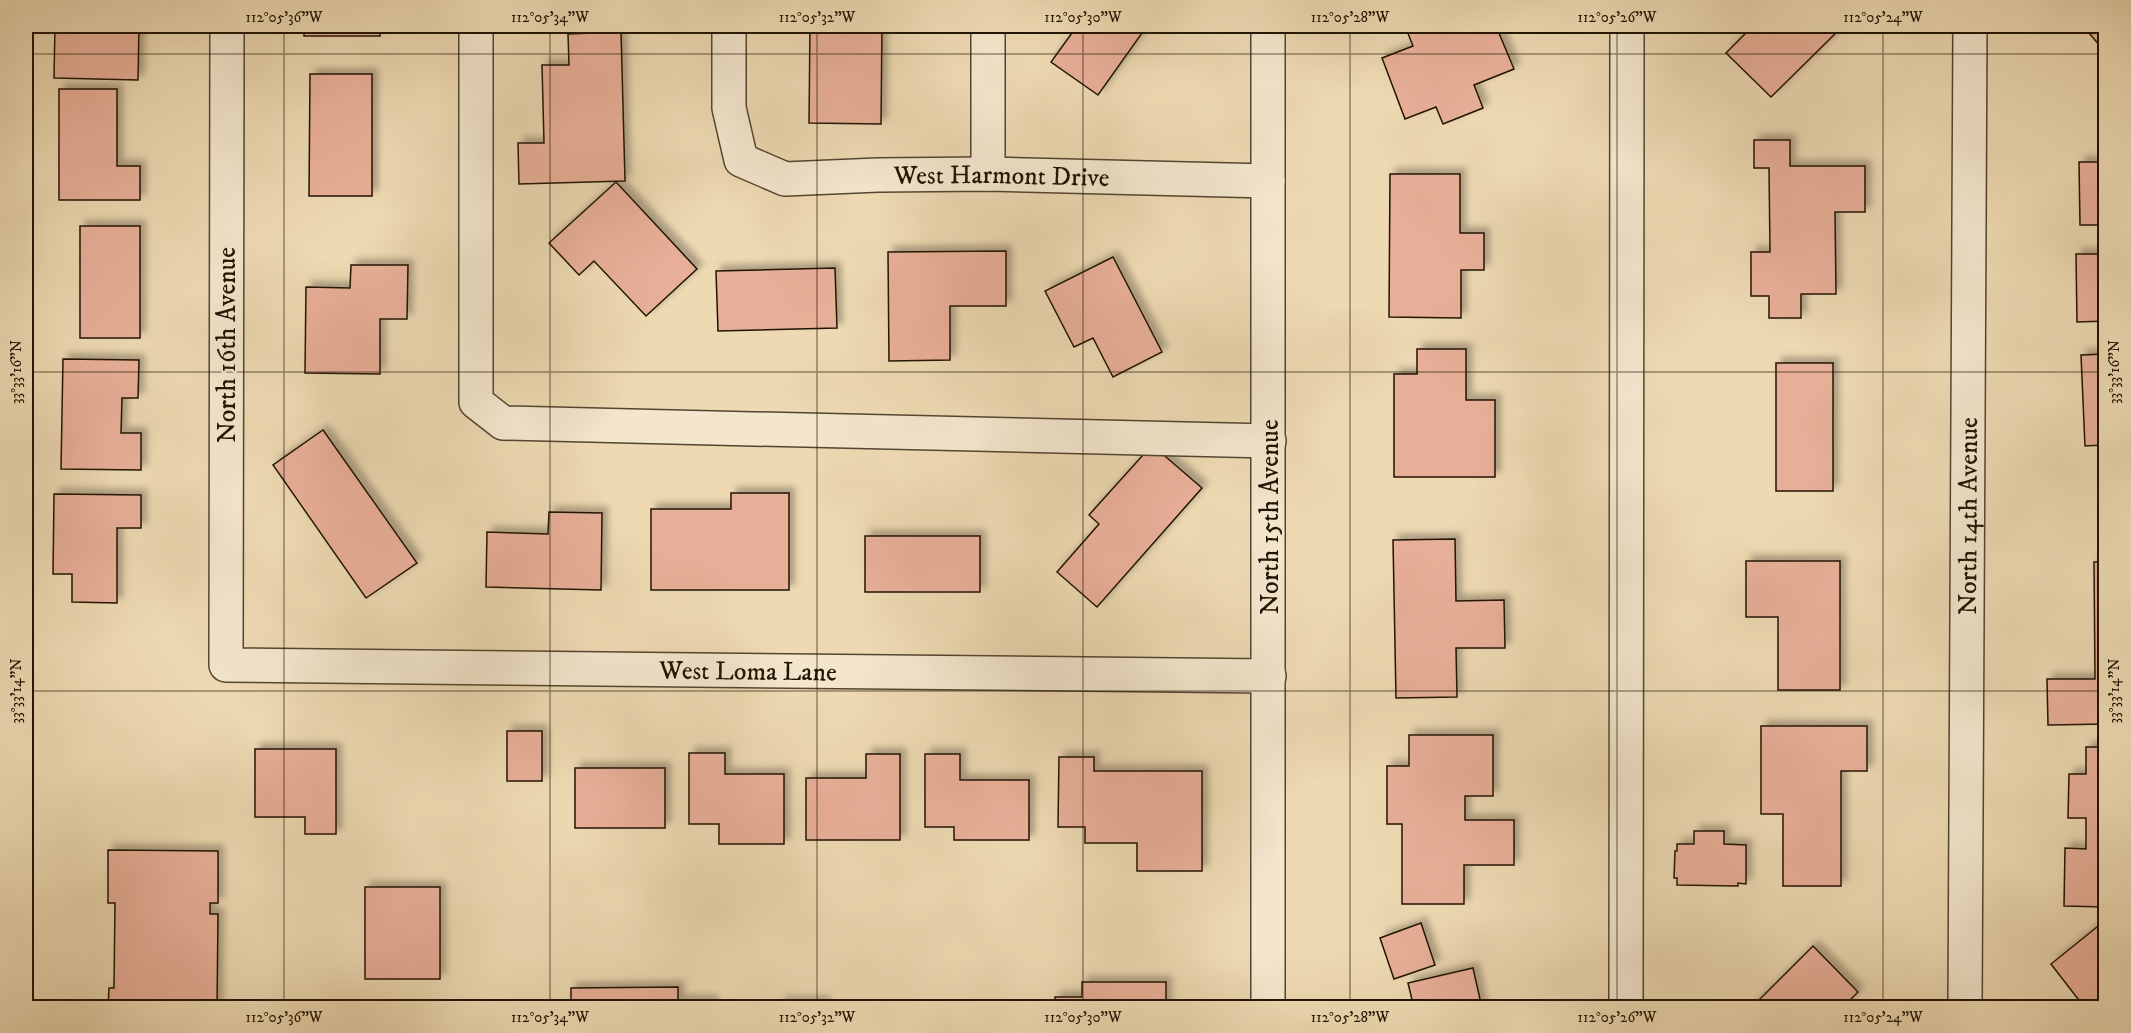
<svg xmlns="http://www.w3.org/2000/svg" width="2131" height="1033" viewBox="0 0 2131 1033" font-family="'IM FELL DW Pica',serif">
<style>
.building{fill:#e8af98;stroke:#201404;stroke-width:1.5;filter:url(#shadow)}
.lines{fill:none;stroke-linecap:round;stroke-linejoin:round}
.minor-casing{stroke:#534530;stroke-width:36}
.minor{stroke:#f3e6cd;stroke-width:33}
.ticks{fill:none;stroke:#201404;stroke-width:1.5;stroke-opacity:0.45}
.labels{text-anchor:middle;stroke-width:4.5;stroke-linejoin:round;paint-order:stroke}
.street-label{font-size:26px;fill:#201404;stroke:#f3e6cd}
.neatline{fill:none;stroke:#201404;stroke-width:2}
.ticks-label{font-size:15px;text-anchor:middle;fill:#201404}
</style>
<defs>
<filter id="shadow"><feDropShadow dx="5.5" dy="-5.5" stdDeviation="3" flood-color="#0004"/></filter>
</defs>
<rect width="100%" height="100%" fill="#edd9b2"/>
<filter id="stains"><feTurbulence type="fractalNoise" baseFrequency=".00333" numOctaves="4"/><feColorMatrix values="0 0 0 0 .2 0 0 0 0 .09 0 0 0 0 .02 0 0 0 .5 -.17"/></filter>
<radialGradient id="worn" r=".72"><stop offset=".6" stop-color="#630" stop-opacity="0"/><stop offset="1" stop-color="#630" stop-opacity=".3"/></radialGradient>
<!-- building -->
<g class="building">
<polygon points="55,26 139,26 138,80 54,78"/>
<rect x="304" y="26" width="76" height="10"/>
<polygon points="810,26 882,26 881,124 809,123"/>
<polygon points="1077,26 1147,26 1098,95 1051,62"/>
<polygon points="1405,26 1496,26 1514,69 1474,85 1483,108 1443,124 1436,107 1405,119 1382,58 1413,46"/>
<polygon points="1753,26 1843,26 1771,97 1726,53"/>
<polygon points="2083,26 2106,26 2106,53"/>
<polygon points="621,32 625,181 519,184 518,143 544,143 542,65 569,65 568,34"/>
<polygon points="310,74 372,74 372,196 309,196"/>
<polygon points="59,89 117,89 117,166 140,166 140,200 59,200"/>
<polygon points="1754,140 1790,140 1790,166 1865,166 1865,212 1835,212 1836,294 1801,294 1801,318 1769,318 1769,296 1751,296 1751,252 1770,252 1769,168 1754,168"/>
<polygon points="2079,162 2106,162 2106,321 2077,322 2076,254 2099,254 2099,225 2080,225"/>
<polygon points="1390,174 1460,174 1460,233 1484,233 1484,270 1461,270 1461,318 1389,317"/>
<polygon points="616,182 697,269 646,316 594,261 579,275 549,243"/>
<rect x="80" y="226" width="60" height="112"/>
<polygon points="1006,251 1006,306 950,306 950,360 889,361 888,252"/>
<polygon points="1113,257 1162,352 1113,377 1093,338 1074,347 1045,291"/>
<polygon points="351,265 408,265 407,319 380,319 380,374 305,373 306,287 350,288"/>
<polygon points="835,268 837,328 718,331 716,271"/>
<polygon points="1417,349 1466,349 1466,400 1495,400 1495,477 1394,477 1394,374 1417,374"/>
<polygon points="2106,354 2106,516 2103,445 2085,446 2081,355"/>
<polygon points="63,359 139,360 138,398 122,398 121,433 141,433 141,470 61,469"/>
<rect x="1776" y="363" width="57" height="128"/>
<polygon points="323,430 417,563 366,598 273,465"/>
<polygon points="1152,445 1202,488 1097,607 1057,572 1099,524 1089,515"/>
<polygon points="731,493 789,493 789,590 651,590 651,509 731,509"/>
<polygon points="54,494 141,495 141,528 117,528 117,603 72,602 72,574 53,574"/>
<polygon points="549,512 602,513 601,590 486,587 487,532 548,534"/>
<rect x="865" y="536" width="115" height="56"/>
<polygon points="1455,539 1456,601 1504,600 1505,648 1456,648 1457,697 1396,698 1393,540"/>
<polygon points="1746,561 1840,561 1840,690 1778,690 1778,617 1746,617"/>
<polygon points="2094,562 2106,562 2106,724 2048,725 2047,679 2095,679"/>
<polygon points="1761,726 1867,726 1867,771 1841,771 1841,886 1783,886 1783,814 1761,814"/>
<rect x="507" y="731" width="35" height="50"/>
<polygon points="1409,735 1493,735 1493,796 1465,796 1465,820 1514,820 1514,865 1464,865 1464,904 1402,904 1402,824 1387,824 1387,766 1409,766"/>
<polygon points="2086,747 2106,747 2106,907 2064,906 2065,848 2086,849 2086,818 2068,818 2069,774 2086,774"/>
<polygon points="255,749 336,749 336,834 305,834 305,817 255,817"/>
<polygon points="689,753 725,753 725,774 784,774 784,844 719,844 719,824 689,824"/>
<polygon points="866,754 900,754 900,840 806,840 806,778 866,778"/>
<polygon points="925,754 960,754 960,780 1029,780 1029,840 954,840 954,827 925,827"/>
<polygon points="1059,757 1094,757 1094,771 1202,771 1202,871 1137,871 1137,843 1085,843 1085,827 1058,827"/>
<rect x="575" y="768" width="90" height="60"/>
<polygon points="1694,831 1724,831 1724,844 1746,845 1746,884 1738,883 1738,886 1677,885 1677,878 1674,878 1675,851 1677,851 1677,844 1694,844"/>
<polygon points="108,850 218,851 218,903 210,903 210,914 218,914 217,1008 108,1008 109,988 114,988 115,903 108,903"/>
<rect x="365" y="887" width="75" height="92"/>
<polygon points="1421,923 1435,965 1394,979 1380,938"/>
<polygon points="2097,927 2106,938 2106,1008 2085,1008 2051,964"/>
<polygon points="1813,946 1858,992 1842,1008 1751,1008"/>
<polygon points="1473,968 1482,1008 1414,1008 1408,983"/>
<polygon points="1082,982 1166,982 1166,1008 1055,1008 1055,997 1082,997"/>
<polygon points="678,987 678,1001 712,1001 712,1008 568,1008 568,1000 571,1000 571,988"/>
<rect x="780" y="1002" width="44" height="6"/>
</g>
<g class="lines">
<defs>
<g id="minor">
<path id="s1" d="M227 26 226 665 1269 676"/>
<polyline points="476,26 476,402 503,423 1269,441"/>
<path id="s2" d="M729 26V108L741 160 785 179 878 175 988 174 1268 181"/>
<polyline points="1268,26 1268,1008"/>
<polyline points="988,174 988,26"/>
<polyline points="1626,1008 1627,26"/>
<path id="s3" d="M1965 1008 1970 26"/>
</g>
</defs>
<!-- minor casing -->
<use href="#minor" class="minor-casing"/>
<!-- minor -->
<use href="#minor" class="minor"/>
</g>
<!-- ticks -->
<path class="ticks" d="M284 26V1008M550 26V1008M817 26V1008M1083 26V1008M1350 26V1008M1617 26V1008M1883 26V1008M26 54H2106M26 372H2106M26 691H2106"/>
<g class="labels">
<!-- street labels -->
<g class="street-label">
<text dy="9" stroke="none"><textPath href="#s2" startOffset="400">West Harmont Drive</textPath></text>
<text transform="translate(226 345) rotate(-90)" y="9">North 16th Avenue</text>
<text dy="9" stroke="none"><textPath href="#s3" startOffset="492">North 14th Avenue</textPath></text>
<text transform="translate(1269 517) rotate(-90)" y="9">North 15th Avenue</text>
<text dy="9" stroke="none"><textPath href="#s1" startOffset="1161">West Loma Lane</textPath></text>
</g>
</g>
<!-- margin -->
<rect width="2131" height="1033" fill="none" stroke="#edd9b2" stroke-width="66"/>
<rect x="33" y="33" width="2065" height="967" class="neatline"/>
<g class="ticks-label">
<text x="284" y="22">112°05'36"W</text>
<text x="550" y="22">112°05'34"W</text>
<text x="817" y="22">112°05'32"W</text>
<text x="1083" y="22">112°05'30"W</text>
<text x="1350" y="22">112°05'28"W</text>
<text x="1617" y="22">112°05'26"W</text>
<text x="1883" y="22">112°05'24"W</text>
<text transform="translate(16 372) rotate(-90)" y="5">33°33'16"N</text>
<text transform="translate(2114 372) rotate(-90)" y="5">33°33'16"N</text>
<text transform="translate(16 691) rotate(-90)" y="5">33°33'14"N</text>
<text transform="translate(2114 691) rotate(-90)" y="5">33°33'14"N</text>
<text x="284" y="1022">112°05'36"W</text>
<text x="550" y="1022">112°05'34"W</text>
<text x="817" y="1022">112°05'32"W</text>
<text x="1083" y="1022">112°05'30"W</text>
<text x="1350" y="1022">112°05'28"W</text>
<text x="1617" y="1022">112°05'26"W</text>
<text x="1883" y="1022">112°05'24"W</text>
</g>
<rect width="100%" height="100%" filter="url(#stains)"/>
<rect width="100%" height="100%" fill="url(#worn)"/>
</svg>
